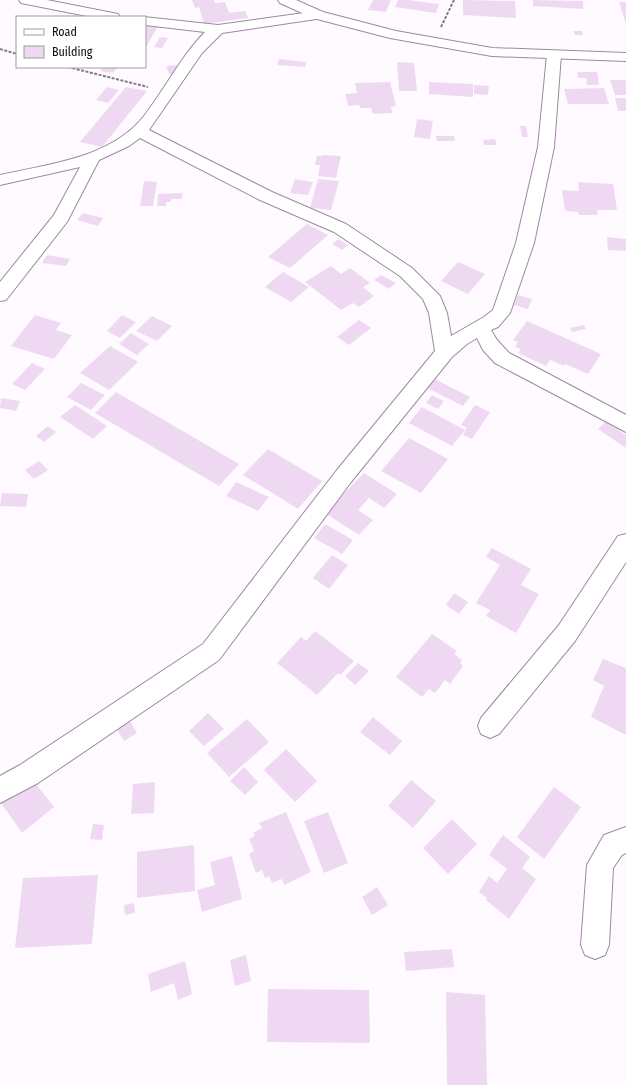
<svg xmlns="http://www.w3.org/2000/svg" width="626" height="1085" viewBox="0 0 626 1085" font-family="'Fira Sans Condensed',sans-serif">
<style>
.building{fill:#efd9f2}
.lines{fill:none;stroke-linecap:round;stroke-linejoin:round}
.minor-casing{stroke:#9d89a0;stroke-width:2}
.tertiary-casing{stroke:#9d89a0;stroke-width:2}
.path{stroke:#827c83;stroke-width:2;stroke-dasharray:3 1.5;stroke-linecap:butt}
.minor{fill:#fff;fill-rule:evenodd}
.tertiary{fill:#fff;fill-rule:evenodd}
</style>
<rect width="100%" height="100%" fill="#fefaff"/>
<!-- building -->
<g class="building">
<polygon points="192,0 214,0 215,3 225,2 229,13 245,11 248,18 204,24 199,7 195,8"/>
<polygon points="373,0 391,0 386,12 368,10"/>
<polygon points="398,0 408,0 439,4 436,13 395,7"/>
<polygon points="463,0 515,1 516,18 463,15"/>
<polygon points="533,0 583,1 583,9 533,6"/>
<polygon points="619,2 626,2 626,24"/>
<polygon points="147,25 158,26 145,49 145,27"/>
<polygon points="573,31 582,31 583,35 575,35"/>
<polygon points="160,37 168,38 162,48 154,47"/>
<polygon points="279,59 306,62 305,67 277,65"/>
<polygon points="397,62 414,63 417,91 399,91"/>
<polygon points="177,65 179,73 169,74 166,66"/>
<polygon points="103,67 117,67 113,73 100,71"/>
<polygon points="577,72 597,72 599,85 587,85 586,78 578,78"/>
<polygon points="610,80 626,80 626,95 615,95"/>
<polygon points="390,82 396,106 391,107 392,113 373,114 371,108 360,108 359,105 348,106 345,94 357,93 355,83"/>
<polygon points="429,82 473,84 473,97 429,94"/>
<polygon points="474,85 489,86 488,95 474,94"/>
<polygon points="107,87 119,90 108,103 96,100"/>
<polygon points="126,87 147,91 102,147 80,142"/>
<polygon points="604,88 609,104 568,104 564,89"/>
<polygon points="615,98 626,98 626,111 618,111"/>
<polygon points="417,119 433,121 430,139 414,137"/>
<polygon points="520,126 526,126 528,137 522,137"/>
<polygon points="436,136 454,136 455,141 437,141"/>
<polygon points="495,139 497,145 484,145 483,140"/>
<polygon points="323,155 341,156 336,178 318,176 320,165 315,165 317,156 322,156"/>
<polygon points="295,179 313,182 308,195 290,193"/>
<polygon points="318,179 339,181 331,210 310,208"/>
<polygon points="144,181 157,182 153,206 140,206"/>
<polygon points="578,182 613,184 617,210 597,210 598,215 579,215 578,212 565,211 562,190 579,191"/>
<polygon points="183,193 182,199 171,199 171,202 166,202 166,206 157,206 158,194"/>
<polygon points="83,213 103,218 98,226 77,220"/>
<polygon points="307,224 328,235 290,268 268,257"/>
<polygon points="607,237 626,239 626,251 608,250"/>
<polygon points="338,239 348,245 342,250 332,244"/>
<polygon points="47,255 70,259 66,266 42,263"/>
<polygon points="458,262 485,274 468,294 441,281"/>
<polygon points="331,266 341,274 350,268 370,283 363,287 374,296 359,307 353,303 341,310 305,282"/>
<polygon points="283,272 309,287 291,302 265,287"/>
<polygon points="381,275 396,283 389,289 374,280"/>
<polygon points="518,295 532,299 528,309 514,305"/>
<polygon points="35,315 61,323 56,330 72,335 54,359 11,346"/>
<polygon points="122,315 136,322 120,338 107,331"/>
<polygon points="152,316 172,326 157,341 136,331"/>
<polygon points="359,320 371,328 349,345 337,337"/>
<polygon points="527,321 601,354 588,374 565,364 564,366 550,360 546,366 518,353 521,349 515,347 518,342 513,340"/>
<polygon points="584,325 586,329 572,332 570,328"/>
<polygon points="131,333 149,344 137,355 119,344"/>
<polygon points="110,346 138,362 109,390 80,373"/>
<polygon points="32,363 45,369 25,390 12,384"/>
<polygon points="435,379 470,397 463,406 427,388"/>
<polygon points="81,383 105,395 91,410 67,397"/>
<polygon points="116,392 239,464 219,486 95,413"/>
<polygon points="432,395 444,401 438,409 426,403"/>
<polygon points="1,398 20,401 16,411 0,408"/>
<polygon points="75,405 107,426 93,439 60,417"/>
<polygon points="475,405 490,412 472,439 463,435 467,428 461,425"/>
<polygon points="422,407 465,430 452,446 409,423"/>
<polygon points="606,421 626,435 626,448 598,429"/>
<polygon points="48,426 56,432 44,442 36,436"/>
<polygon points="409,438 448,459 421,493 381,471"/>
<polygon points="268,449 322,481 298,509 243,475"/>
<polygon points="39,461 48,470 34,479 25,470"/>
<polygon points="364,473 397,494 384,508 369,498 358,510 373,520 359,535 325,513"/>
<polygon points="236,482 269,497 258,511 226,496"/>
<polygon points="2,493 28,494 26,507 0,506"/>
<polygon points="325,524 353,540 342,554 314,538"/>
<polygon points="492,548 531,569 521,585 539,594 516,633 486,616 490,610 476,603 500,565 486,557"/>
<polygon points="332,555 348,565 329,589 313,578"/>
<polygon points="454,593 468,602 459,614 446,605"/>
<polygon points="315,631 354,661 340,675 338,673 317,695 277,663 301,637 306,641"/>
<polygon points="432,634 457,651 454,654 462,660 460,663 463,666 450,684 445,680 435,693 429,689 422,697 396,677"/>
<polygon points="603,659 626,668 626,735 591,717 604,686 593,680"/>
<polygon points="358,663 369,671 355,685 345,676"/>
<polygon points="208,713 224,729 204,746 189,731"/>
<polygon points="126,715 137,733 124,741 113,723"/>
<polygon points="373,717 402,741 390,755 360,732"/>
<polygon points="247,719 269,742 229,777 207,753"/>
<polygon points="286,749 317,781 295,802 264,770"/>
<polygon points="244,767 258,782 245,795 230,781"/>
<polygon points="32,779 54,807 22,833 1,803"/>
<polygon points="411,780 436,801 413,828 388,806"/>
<polygon points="155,782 154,813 131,814 133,784"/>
<polygon points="554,787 581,807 544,859 517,837"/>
<polygon points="286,812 311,872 284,885 282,879 272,883 269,876 265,878 262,870 256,873 249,854 254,851 249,839 255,836 253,833 262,828 259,823"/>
<polygon points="328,812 348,863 324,873 304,821"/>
<polygon points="452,819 477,844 448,874 423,848"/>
<polygon points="93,824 104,825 102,840 90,839"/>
<polygon points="503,835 530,857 522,868 536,879 509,919 486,900 487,898 479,892 489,876 497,883 507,869 489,855"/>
<polygon points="194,845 195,891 137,898 137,852"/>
<polygon points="232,856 242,899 202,912 197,890 215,885 210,862"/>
<polygon points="98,875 92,944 15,948 23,878"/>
<polygon points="377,887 388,905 372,915 362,897"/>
<polygon points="134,903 135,913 125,915 124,905"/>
<polygon points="452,949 454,967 406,971 404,952"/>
<polygon points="246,955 251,981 235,986 230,960"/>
<polygon points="185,961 192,994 178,1000 174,983 151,992 148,974"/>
<polygon points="268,989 369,990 370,1043 267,1042"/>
<polygon points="446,992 485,995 487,1085 447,1085"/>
</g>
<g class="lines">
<defs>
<g id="minor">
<polygon points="19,0 47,0 113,13 118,14 120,17 92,17 26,4 21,3"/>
<path d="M318 11 323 12 325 15 323 18 222 33 202 53 149 130 272 192 346 224 412 268 440 296 447 313 451 336 484 317 493 310 516 243 538 147 547 55 549 52H559L561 55 554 147 534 243 510 313 498 327 491 330 497 340 509 353 626 415V432L495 363 483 350 477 338 467 344 452 357 351 482 219 660 38 783 0 803V776L20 765 203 644 337 470 435 351 429 313 423 299 400 276 334 232 260 200 140 138 129 146 99 160 67 222 6 300 0 301V282L54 215 80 167 0 185V175C49 164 111 158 144 116 165 89 181 56 205 32L145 25 144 17 218 25Z"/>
<polygon points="626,534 626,562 575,641 499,734 490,738 481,734 478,726 481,718 559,625 618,536"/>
<polygon points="626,827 626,853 622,855 613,868 609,945 605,955 595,959 585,955 581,945 587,865 604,835"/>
</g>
<polygon id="tertiary" points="278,0 296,0 323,12 396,31 492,48 626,53 626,61 492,56 390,38 313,18 280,3"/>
</defs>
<!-- minor casing -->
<use href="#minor" class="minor-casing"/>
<!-- tertiary casing -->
<use href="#tertiary" class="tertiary-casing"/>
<!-- path -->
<g class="path">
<polyline points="441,27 454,0"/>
<polyline points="0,49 17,54"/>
<polyline points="68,67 148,87"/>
</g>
<!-- minor -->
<use href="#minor" class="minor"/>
<!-- tertiary -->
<use href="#tertiary" class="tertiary"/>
</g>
<!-- legend -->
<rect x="16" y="16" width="130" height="52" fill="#ffffff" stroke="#9f9da0"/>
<rect x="24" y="29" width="20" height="6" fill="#ffffff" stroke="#9f9da0"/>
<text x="52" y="36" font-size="12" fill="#100911">Road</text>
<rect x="24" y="46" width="20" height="12" fill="#efd9f2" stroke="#9f9da0"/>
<text x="52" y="56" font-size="12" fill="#100911">Building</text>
</svg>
